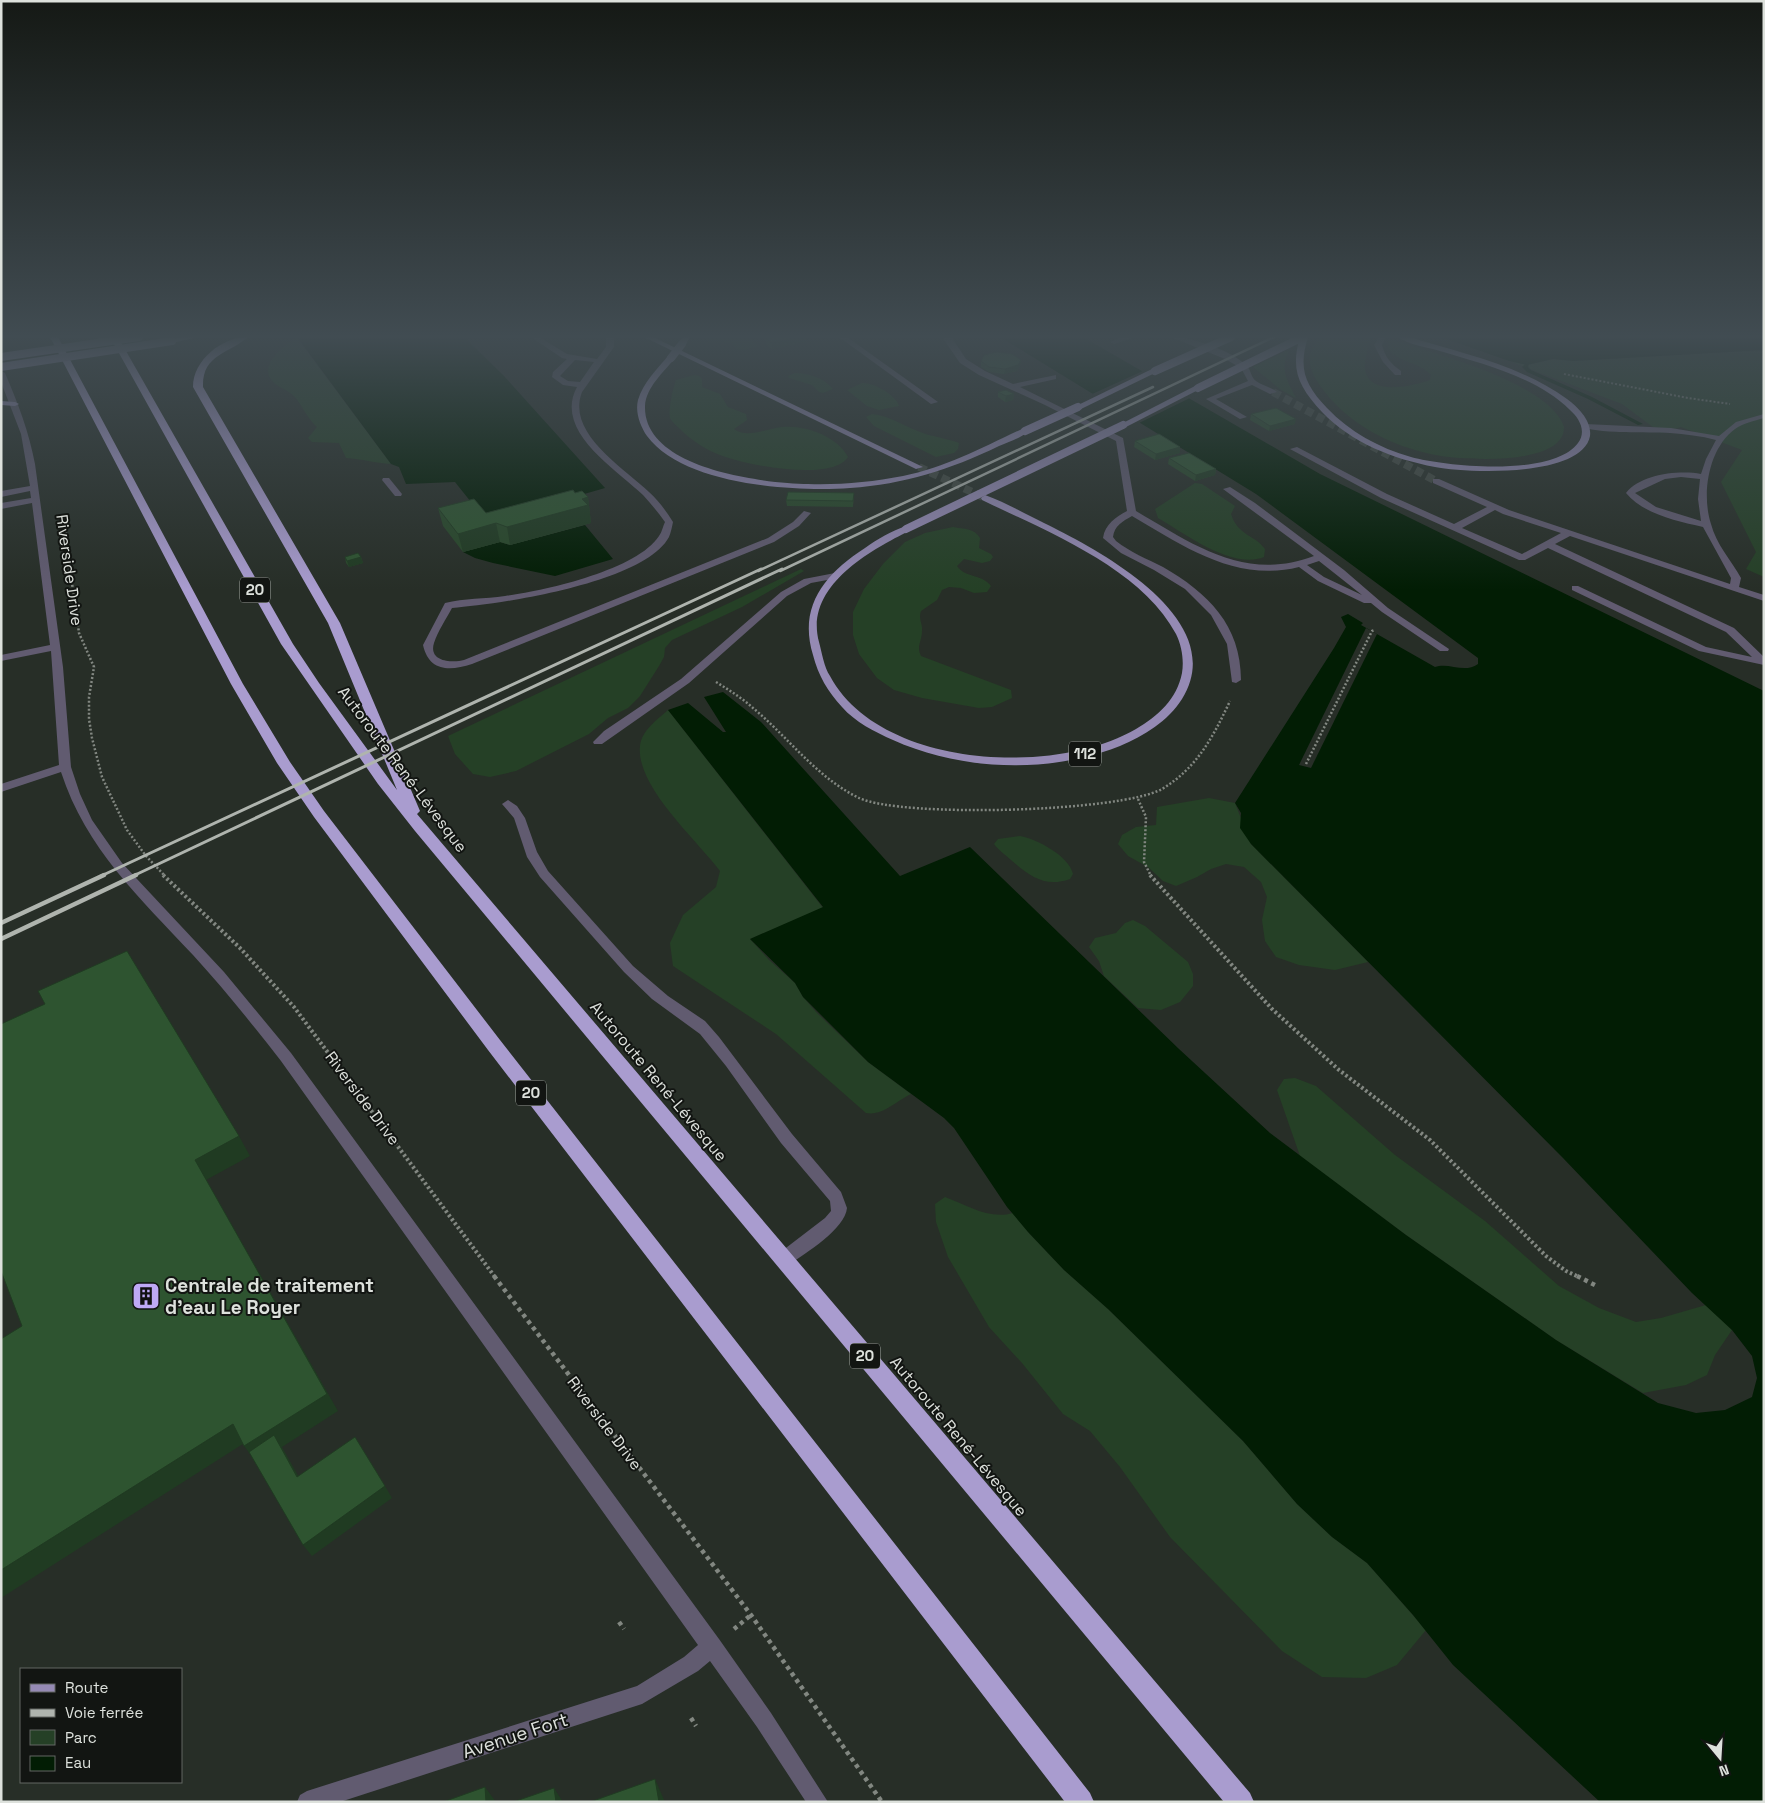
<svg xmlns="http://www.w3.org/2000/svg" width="1765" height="1803" viewBox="0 0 1765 1803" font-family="'Space Grotesk',sans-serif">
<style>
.green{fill:#254026}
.water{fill:#021d04}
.pier{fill:#272e27}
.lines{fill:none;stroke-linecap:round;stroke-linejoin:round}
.stream{fill:#021d04;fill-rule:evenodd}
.minor-tunnel{stroke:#424942;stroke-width:8;stroke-dasharray:8 4.5;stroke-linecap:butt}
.major-tunnel{stroke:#424942;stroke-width:8;stroke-dasharray:8 4.5;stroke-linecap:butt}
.path-far3{stroke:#828781;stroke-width:2;stroke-dasharray:2 2;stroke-linecap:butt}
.path-far2{stroke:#828781;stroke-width:2.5;stroke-dasharray:2 2;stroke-linecap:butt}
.path-far1{stroke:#828781;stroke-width:4;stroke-dasharray:2.5 2.5;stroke-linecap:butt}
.path{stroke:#828781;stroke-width:4.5;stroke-dasharray:4 4;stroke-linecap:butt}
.minor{fill:#615b70;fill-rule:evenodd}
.major{fill:#958ab4;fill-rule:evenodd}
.highway{fill:#a99ccf;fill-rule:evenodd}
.rail-far2{stroke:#afb4ae;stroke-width:2.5}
.rail-far1{stroke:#afb4ae;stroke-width:3}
.rail{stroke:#afb4ae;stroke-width:4.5}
.major-bridge{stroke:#958ab4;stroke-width:8}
.wall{fill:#284829}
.shaded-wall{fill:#203b22}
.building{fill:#2e5430;stroke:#203b22}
.labels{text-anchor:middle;stroke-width:4;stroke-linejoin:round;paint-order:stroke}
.shield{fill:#121512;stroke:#a0a49f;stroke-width:1}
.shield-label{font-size:15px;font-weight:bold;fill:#dde1dc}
.street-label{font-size:16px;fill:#dde1dc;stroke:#121512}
.near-poi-label{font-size:19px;font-weight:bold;fill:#dde1dc;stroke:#121512;text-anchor:start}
.near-street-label{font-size:19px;fill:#dde1dc;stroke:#121512}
</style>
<rect width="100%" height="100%" fill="#272e27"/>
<!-- green -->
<g class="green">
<polygon points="706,337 747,337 758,346 743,350 737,349 731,342 707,341"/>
<path d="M1321 337H1373L1367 346C1368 354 1364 361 1365 369 1369 397 1413 386 1430 380L1431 375C1419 361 1397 363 1388 348L1389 339C1430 352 1551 383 1564 427 1565 466 1467 460 1441 456 1424 453 1406 448 1390 441 1361 428 1334 408 1317 381 1307 365 1306 350 1321 337Z"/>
<path d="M297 338 391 464C375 463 362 459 346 458L339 443 312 442 308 438 317 427C306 417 303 406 294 396 288 390 280 388 274 383 256 365 284 346 297 338Z"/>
<polygon points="1764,350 1764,577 1746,569 1756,552 1721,482 1742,450 1681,427 1661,433 1622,404 1509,361 1527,365 1553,359 1573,361"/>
<path d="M1286 351H1289C1279 369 1288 382 1296 398L1281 390 1253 367Z"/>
<path d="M795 373C809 373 824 378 833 389L823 393 819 392 812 385 789 378 788 376Z"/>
<path d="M694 375 699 376 702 379V387L720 394 728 407 746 414 747 420 734 429C747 439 768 428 783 427 805 425 837 436 848 457 832 483 738 464 715 453 702 447 690 439 680 429 677 426 672 422 670 418 668 410 673 388 676 380Z"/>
<path d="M862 383C873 382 896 395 899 406L879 410 867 406 847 390Z"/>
<path d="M872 414C890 416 904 426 920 432 933 437 946 438 959 443L958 449 954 453 936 457 874 426 866 417Z"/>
<path d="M1195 483 1202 484 1235 506 1231 514C1238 536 1254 534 1265 549L1264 557C1232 570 1184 533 1158 518L1155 509Z"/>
<path d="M953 527C964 529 974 528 980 538L979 548 991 554 993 557 990 561 982 563 964 559 957 566C966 579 981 573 991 586L987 592 974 593 961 588 949 587 942 590 937 600 921 611C918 619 923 624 922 631 922 641 916 646 921 656L1011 690 1012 698 992 707 979 708 922 698 894 690 877 678 859 654 853 635V612L864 589 883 564 905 542 925 533Z"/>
<polygon points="801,569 804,571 742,607 672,640 665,648 664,657 659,666 640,696 628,708 608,718 589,734 516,771 490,777 473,774 455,754 448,736"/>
<path d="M668 710 823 908 750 939 769 960 795 983 803 997 817 1013 868 1062 911 1094C896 1101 883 1116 866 1113L776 1034 673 966 670 943 683 915 716 887 720 871C697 840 636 787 640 746 642 730 657 720 668 710Z"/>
<polygon points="1209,798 1235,803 1251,844 1368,962 1335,970 1299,965 1276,957 1265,941 1262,920 1267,897 1261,882 1244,867 1226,864 1211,869 1197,877 1176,886 1163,881 1148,867 1128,856 1118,844 1122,835 1136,827 1156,825 1157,807"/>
<path d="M1020 836C1037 839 1069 856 1073 874L1070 879C1045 888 1029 876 1011 860 1005 854 999 851 994 844L998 839Z"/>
<polygon points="1133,920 1145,926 1188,962 1193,974 1193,986 1180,1002 1161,1010 1138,1008 1104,976 1099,961 1089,947 1095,938 1116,933 1125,923"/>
<polygon points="1295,1078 1316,1086 1395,1155 1485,1221 1559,1286 1599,1308 1636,1322 1661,1318 1706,1305 1732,1330 1715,1355 1707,1375 1686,1385 1643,1393 1556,1340 1406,1235 1300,1156 1277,1090 1284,1079"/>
<path d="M945 1197C967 1205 989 1220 1013 1213L1028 1232 1064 1270 1108 1309 1243 1441 1297 1504 1332 1537 1367 1563 1426 1630 1397 1665 1366 1678 1322 1677 1282 1651 1170 1537 1120 1467 1090 1431 1063 1414 1022 1363 989 1327 948 1257 936 1222 935 1204Z"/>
</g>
<!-- water -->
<g class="water">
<polygon points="297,337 464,337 504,376 605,488 487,522 455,482 406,484 399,467 391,464"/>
<path d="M1000 337H1083L1320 474 1764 691V1802H1600L1453 1665 1413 1615 1367 1563 1332 1537 1297 1504 1243 1441 1108 1309 1064 1270 1028 1232 1007 1207 954 1128 944 1118 868 1062 803 997 795 983 750 939 823 907 668 710 688 703 723 732H726L704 697 723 692 761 722 900 876 970 847 1179 1049 1270 1133 1406 1235 1556 1340 1658 1403 1696 1413 1725 1410 1752 1397 1757 1378 1752 1356 1732 1330 1692 1293 1563 1158 1251 844 1240 828 1241 813 1235 803 1334 648 1346 627 1341 617 1348 614 1363 623 1361 625 1435 667C1449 662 1464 674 1478 664V658L1256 494Z"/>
<polygon points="1441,337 1764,337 1764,350 1573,361 1553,359 1527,365 1509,361"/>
<polygon points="585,525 613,559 555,576 493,563 475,558 463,552 500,542 510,545"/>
</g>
<!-- pier -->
<g class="pier">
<polygon points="1145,370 1192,397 1137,424 1090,395"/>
<polygon points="1366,628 1377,634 1311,768 1299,765"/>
</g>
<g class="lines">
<!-- stream -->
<polygon class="stream" points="1525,364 1529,364 1528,367 1531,370 1592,397 1643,424 1638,425 1588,399 1527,372 1522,367"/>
<!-- minor-tunnel -->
<polyline class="minor-tunnel" points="1273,392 1436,481"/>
<!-- major-tunnel -->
<polyline class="major-tunnel" points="919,467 985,498"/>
<!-- path-far3 -->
<g class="path-far3">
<polyline points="1564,374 1688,398 1730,404"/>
<polyline points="65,528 70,571"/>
</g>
<!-- path-far2 -->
<g class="path-far2">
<polyline points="70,569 79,633 94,667 89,697 89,719 92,738 102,777 127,830 146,856 165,876"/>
<path d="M716 682C729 690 742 698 753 708 789 738 816 777 859 798 902 818 1121 812 1162 789 1197 768 1213 737 1230 701"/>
<polyline points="1306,764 1372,631 1375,630"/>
<polyline points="1138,799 1146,817 1144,862 1151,876"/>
</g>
<!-- path-far1 -->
<g class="path-far1">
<polyline points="163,875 240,948 294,1007 495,1277"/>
<polyline points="1150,875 1272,1009 1339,1070 1430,1140 1546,1256 1566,1271 1579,1277"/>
</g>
<!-- path -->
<g class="path">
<polyline points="494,1276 751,1615 882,1802"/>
<polyline points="1577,1276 1595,1285"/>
<polyline points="619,1622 624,1629"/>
<polyline points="734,1629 751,1615"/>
<polyline points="691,1718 696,1726"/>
</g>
<!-- minor -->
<g class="minor">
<path d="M531 337H539L567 354 597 359 606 347V337H614V347L582 392C566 433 623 467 649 492 659 501 666 511 673 522 672 527 671 532 669 537 644 583 501 604 452 608 446 619 438 631 434 643 428 662 453 663 464 660L768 538 793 522 804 511 811 513 799 526 774 542 472 664C450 671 429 672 423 645L445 603C464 598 485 599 505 596 544 591 637 570 659 536 662 532 663 526 665 522 658 512 651 504 643 495 616 469 553 431 577 387L563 385 552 377 553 372 567 359 562 358ZM575 360 594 362 580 382 568 381 560 376Z"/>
<polygon points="839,337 847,337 938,402 931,404"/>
<path d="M942 337 952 338 966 359 985 371 1013 384 1056 375V379L1020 387 1123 438 1136 511C1194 545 1245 582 1314 556L1223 489 1230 487 1255 503 1344 570 1388 608 1449 649 1448 651H1440L1382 612 1371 603H1364L1318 581 1299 567C1236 583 1183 546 1132 516 1123 521 1114 526 1113 537L1116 541C1130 552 1147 559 1163 567 1208 593 1241 625 1241 680L1236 683 1232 682 1227 644 1211 615 1185 589 1154 570 1121 553 1103 538C1105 524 1116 517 1127 511L1116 441 1045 405 979 375 960 363ZM1319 561 1362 595 1324 577 1307 565Z"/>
<polygon points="1123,337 1135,337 1114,344 1110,342"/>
<path d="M1171 337C1192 337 1230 350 1246 365 1251 369 1251 378 1256 381 1263 386 1271 387 1277 392L1270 394 1252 385 1216 399 1247 417 1240 419 1206 399 1248 381 1241 368 1225 359Z"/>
<path d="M1379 337H1386L1382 345C1385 357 1391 364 1401 371V375H1395L1383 362 1374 345Z"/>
<path d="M1 371 5 373C18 403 29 432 35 464L63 667 71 767 80 794 92 820 122 863 224 972 291 1053 719 1639 771 1713 828 1802H806L757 1727 710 1661 698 1671 642 1704 340 1802H297L300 1795 307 1791 637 1686 684 1657 698 1645 281 1061C253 1025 224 989 193 955 140 898 86 849 61 772L1 792V784L59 765 51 651 1 661V655L50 645 32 503 1 509V503L31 498 30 491 1 497V491L30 486 21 434 1 382Z"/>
<path d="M1764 414V418C1754 421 1743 423 1735 429 1709 448 1701 493 1711 524 1716 544 1731 560 1741 578L1739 587 1764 595V601L1570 536 1555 544 1734 628 1764 657V665L1699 651 1572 590V586H1578L1706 647 1752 657 1726 632 1548 548 1525 560H1519L1381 498 1290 449 1297 447 1387 494 1454 524 1487 507 1433 483V479H1439L1509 510 1730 584 1731 578 1703 527C1677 521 1643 514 1626 493 1641 474 1679 470 1701 474L1706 459 1716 440C1701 436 1685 434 1670 433 1652 432 1592 434 1581 426L1585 424 1671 428 1719 436 1736 422ZM1681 477 1700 479 1698 499 1701 521 1656 507 1635 493 1665 479ZM1495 510 1503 514 1561 533 1522 554 1462 528Z"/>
<polygon points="383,478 389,478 402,494 401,496 395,496 382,480"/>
<polygon points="835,573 840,576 838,578 811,583 787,596 689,683 602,744 594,744 593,742 604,731 681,679 781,592 804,579"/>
<path d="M508 800 517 806 525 818 537 852 548 871 633 966 668 996 705 1021 719 1037 792 1134 841 1192 847 1208C845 1229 806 1253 790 1264L784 1266 778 1264 776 1259 778 1254 825 1218 831 1211 830 1201 781 1143 726 1066 700 1034 652 999 624 972 540 877 527 857 514 818 502 804Z"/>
</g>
<!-- major -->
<g class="major">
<polygon points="182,337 198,337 172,343 168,341"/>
<polygon points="644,337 653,337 923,467 916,469"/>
<polygon points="683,337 690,337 685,346 679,346 678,344"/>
<path d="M1300 337H1308C1298 369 1305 385 1327 408 1350 432 1379 448 1411 457 1448 467 1553 477 1578 443 1587 431 1579 418 1570 410 1537 377 1483 364 1440 351 1427 347 1409 345 1398 337H1409C1462 353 1522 366 1567 399 1578 407 1592 421 1590 436 1582 478 1466 473 1435 467 1393 459 1352 443 1322 412 1299 387 1290 370 1300 337Z"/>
<path d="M668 356 675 358C664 372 646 387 645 406 643 469 762 483 808 484 840 485 872 482 903 476 945 468 983 447 1022 429L1029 431C1021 438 1008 442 999 446 949 470 905 484 850 488 793 492 683 485 647 436 640 426 635 412 638 400 643 383 657 369 668 356Z"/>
<polygon points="1152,369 1159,371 1081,409 1074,407"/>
<polygon points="1195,386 1202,388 1126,427 1119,425"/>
<polygon points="1,401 15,402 19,404 15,406 1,405"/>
<path d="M985 495C1005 502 1025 514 1044 523 1101 551 1231 620 1182 699 1168 721 1144 736 1120 746 1049 774 962 771 893 740 875 732 855 722 842 707 828 692 818 675 813 655 798 606 825 574 865 548 877 539 892 531 906 526L910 529 909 531C869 551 804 587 819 642 822 653 824 667 830 676 879 768 1054 777 1136 729 1158 716 1177 699 1182 673 1184 661 1182 646 1176 634 1141 568 1046 531 982 500L981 498Z"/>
</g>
<!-- highway -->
<g class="highway">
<polygon points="50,337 58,337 243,684 290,762 324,811 500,1040 1090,1793 1094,1802 1065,1802 488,1050 314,817 277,763 231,684"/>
<path d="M110 337H118L293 644 319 683 397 790 328 623 193 387C193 360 222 337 248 337 229 354 202 354 203 387L340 623 420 811 417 814 1250 1793 1254 1802H1224L415 831 378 784 281 644Z"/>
</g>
<!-- rail-far2 -->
<g class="rail-far2">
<polyline points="758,571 1153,387"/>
<polyline points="780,571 1274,337"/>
</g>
<!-- rail-far1 -->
<g class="rail-far1">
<polyline points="101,876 761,569"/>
<polyline points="133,876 782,569"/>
</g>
<!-- rail -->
<g class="rail">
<polyline points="1,923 104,875"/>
<polyline points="1,939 136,875"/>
</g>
<!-- major-bridge -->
<g class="major-bridge">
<polyline points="1,357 139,337"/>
<polyline points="671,358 682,344"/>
<polyline points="1,367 172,341"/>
<polyline points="1155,371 1231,337"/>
<polyline points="1198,388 1303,337"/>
<polyline points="1025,431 1078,407"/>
<polyline points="906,529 1123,425"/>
</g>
</g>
<!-- wall -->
<g class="wall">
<polygon points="766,339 805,342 772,349 766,344"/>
<polygon points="1021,360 1020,365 1017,371 1004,374 989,372 981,367 981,361"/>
<polygon points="998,392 1014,394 1013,400 1005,402 998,397"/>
<polygon points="1251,414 1295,424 1269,431 1250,420"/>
<polygon points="1135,441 1180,453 1155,460 1134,447"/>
<polygon points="1169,458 1216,469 1215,475 1195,481 1168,464"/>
<polygon points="575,493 588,497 591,523 510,545 500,542 463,552 443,526 438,508 486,513"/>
<polygon points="854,493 853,507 787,506 786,500"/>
<polygon points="345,557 361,557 363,563 349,567 346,563"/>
</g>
<!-- shaded-wall -->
<g class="shaded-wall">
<polygon points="800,337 805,337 805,342 772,349 772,343"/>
<polygon points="1021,360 1020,365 1017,371 1004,374 1005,369"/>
<polygon points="1014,394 1013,400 1005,402 1006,396"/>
<polygon points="1296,419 1295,424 1269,431 1270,426"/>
<polygon points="1180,447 1180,453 1155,460 1156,454"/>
<polygon points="1216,469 1215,475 1195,481 1196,475"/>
<polygon points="588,497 591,523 510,545 507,527"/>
<polygon points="496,523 500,542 463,552 458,534"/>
<polygon points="361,557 363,563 349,567 347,561"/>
<polygon points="239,1136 250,1156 206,1180 338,1411 282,1447 305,1488 257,1463 244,1446 195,1160"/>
<polygon points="233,1424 246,1442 1,1598 1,1570"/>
<polygon points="385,1486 392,1498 312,1556 303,1545"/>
<polygon points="655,1779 665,1802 659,1802"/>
<polygon points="485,1787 496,1802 486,1802"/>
<polygon points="554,1788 563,1802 556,1802"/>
</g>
<!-- building -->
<g class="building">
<polygon points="773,337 800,337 772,343 766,339"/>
<polygon points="997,352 1012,354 1021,360 1018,365 1005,369 989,367 981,361 984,355"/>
<polygon points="1006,390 1014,394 1006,396 998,392"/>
<polygon points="1276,408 1296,419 1270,426 1251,414"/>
<polygon points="1159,434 1180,447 1156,454 1135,441"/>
<polygon points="1189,453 1216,469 1196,475 1169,458"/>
<polygon points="573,490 575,493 582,491 588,497 582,499 588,505 507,527 496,523 458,534 438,508 474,499 486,513"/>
<polygon points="788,492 854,493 853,501 786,500"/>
<polygon points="358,553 361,557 347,561 345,557"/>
<polygon points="127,951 239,1136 195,1160 327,1394 244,1446 233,1424 1,1570 1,1339 22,1326 1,1271 1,1024 45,1004 38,991"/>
<polygon points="274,1435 297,1477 355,1437 385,1486 303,1545 249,1452"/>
<polygon points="655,1779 659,1802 590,1802"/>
<polygon points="485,1787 486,1802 443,1802"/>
<polygon points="554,1788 556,1802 513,1802"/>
</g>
<!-- sky -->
<linearGradient id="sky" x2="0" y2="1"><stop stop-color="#151915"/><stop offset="0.57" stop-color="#414c52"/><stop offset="1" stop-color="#414c52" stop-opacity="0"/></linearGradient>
<rect width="1765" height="590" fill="url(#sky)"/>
<!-- icons -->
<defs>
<symbol id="building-square" viewBox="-11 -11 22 22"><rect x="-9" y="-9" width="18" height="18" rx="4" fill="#bea9f5" stroke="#121512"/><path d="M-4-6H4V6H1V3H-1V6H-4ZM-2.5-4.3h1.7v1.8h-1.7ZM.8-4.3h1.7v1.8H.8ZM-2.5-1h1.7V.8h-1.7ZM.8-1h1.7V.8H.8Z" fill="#111"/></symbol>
</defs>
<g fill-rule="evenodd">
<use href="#building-square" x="130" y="1280" width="32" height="32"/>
</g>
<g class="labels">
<!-- shield labels -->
<g class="shield">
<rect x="240" y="577.5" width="30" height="25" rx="4"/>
<rect x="1069" y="741.5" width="32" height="25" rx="4"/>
<rect x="516" y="1080.5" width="30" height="25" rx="4"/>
<rect x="850" y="1343.5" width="30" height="25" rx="4"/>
</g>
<g class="shield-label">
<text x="255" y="595">20</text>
<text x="1085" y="759">112</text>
<text x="531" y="1098">20</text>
<text x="865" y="1361">20</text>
</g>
<!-- street labels -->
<g class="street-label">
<text transform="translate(70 570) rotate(82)" y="6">Riverside Drive</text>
<text transform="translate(403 769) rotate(53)" y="6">Autoroute René-Lévesque</text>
<text transform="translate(659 1081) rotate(50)" y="6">Autoroute René-Lévesque</text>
<text transform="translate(363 1098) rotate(53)" y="6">Riverside Drive</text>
<text transform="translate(605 1423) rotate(53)" y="6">Riverside Drive</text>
<text transform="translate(959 1436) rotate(50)" y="6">Autoroute René-Lévesque</text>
</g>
<!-- near-poi labels -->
<g class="near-poi-label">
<text x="165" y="1292">Centrale de traitement<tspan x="165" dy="22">d'eau Le Royer</tspan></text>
</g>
<!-- near-street labels -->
<g class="near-street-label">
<text transform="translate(515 1735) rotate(-18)" y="7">Avenue Fort</text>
</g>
</g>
<!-- border -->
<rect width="1765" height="1803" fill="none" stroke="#dde1dc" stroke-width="5"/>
<!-- legend -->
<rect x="20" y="1668" width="162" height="115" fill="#121512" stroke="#636763"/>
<rect x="30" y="1684" width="25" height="8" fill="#958ab4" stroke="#636763"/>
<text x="65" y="1693" font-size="15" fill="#dde1dc">Route</text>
<rect x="30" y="1709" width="25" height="8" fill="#afb4ae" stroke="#636763"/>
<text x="65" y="1718" font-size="15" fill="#dde1dc">Voie ferrée</text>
<rect x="30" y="1730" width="25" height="15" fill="#254026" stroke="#636763"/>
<text x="65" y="1743" font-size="15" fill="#dde1dc">Parc</text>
<rect x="30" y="1756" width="25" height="15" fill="#021d04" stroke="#636763"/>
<text x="65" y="1768" font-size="15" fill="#dde1dc">Eau</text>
<!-- north arrow -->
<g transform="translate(1720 1758) rotate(162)" stroke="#121512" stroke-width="4" paint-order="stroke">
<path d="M0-4L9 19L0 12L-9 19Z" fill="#dde1dc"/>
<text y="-8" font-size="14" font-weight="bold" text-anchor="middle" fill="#dde1dc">N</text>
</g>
</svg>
